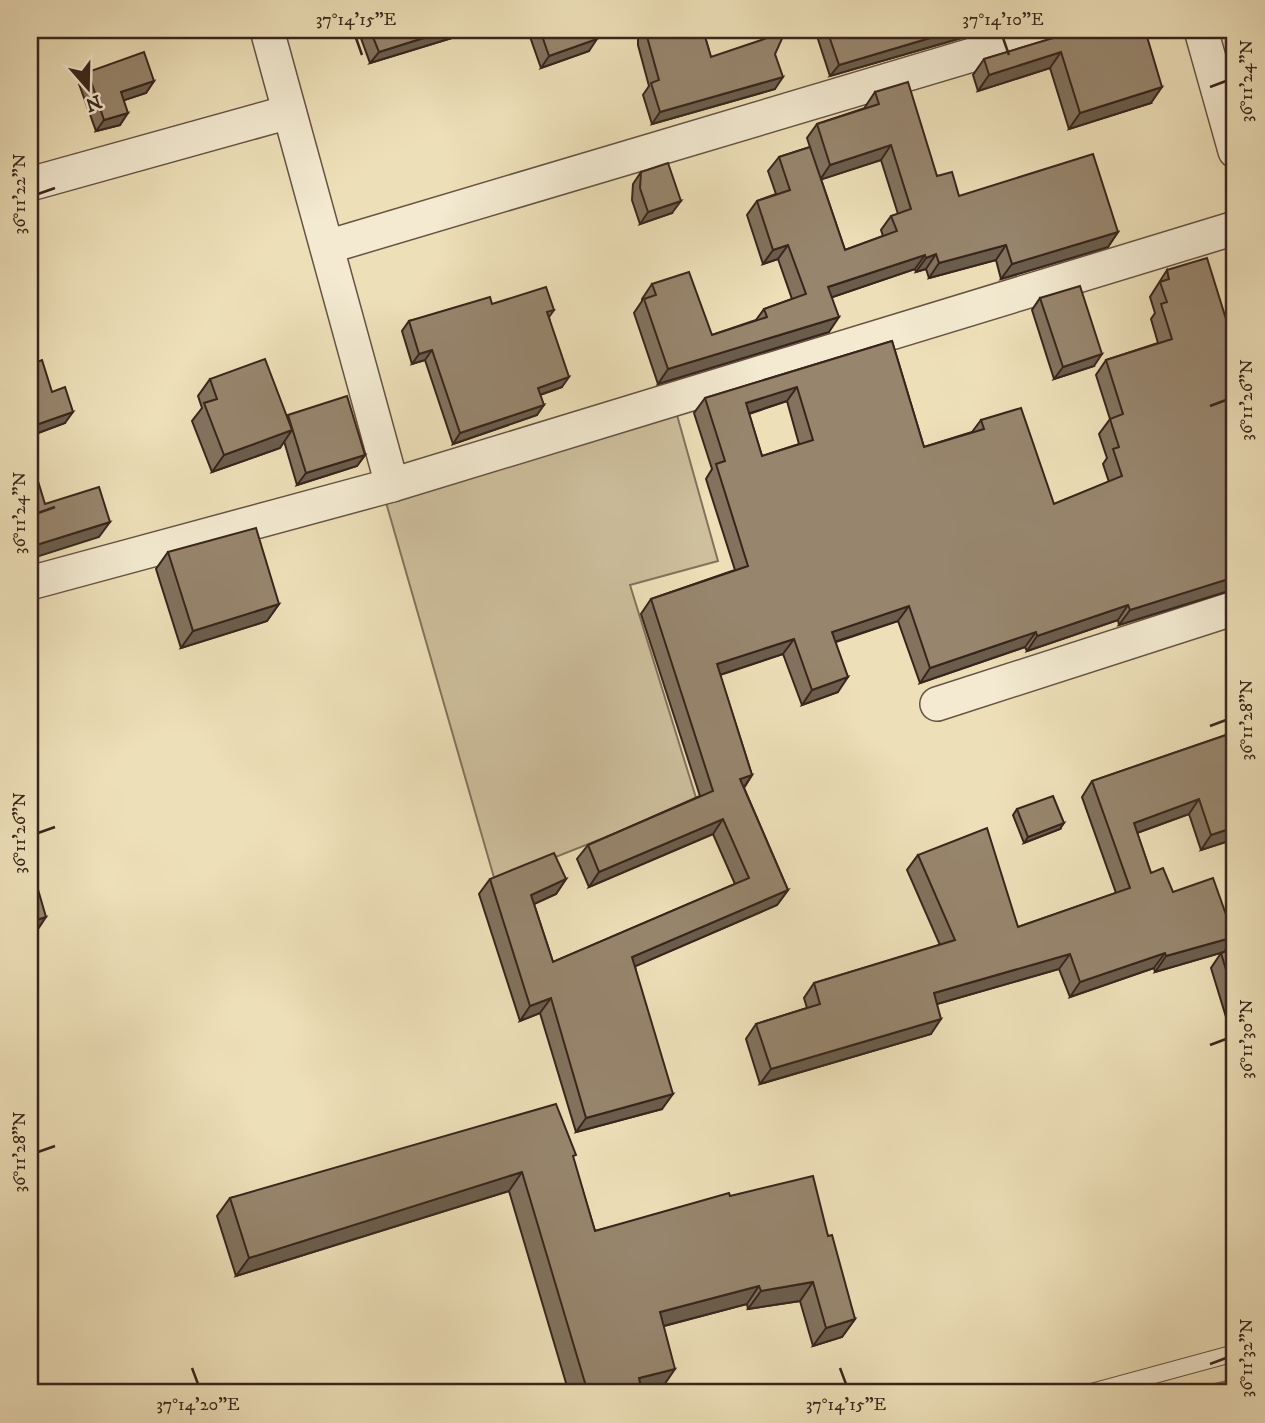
<svg xmlns="http://www.w3.org/2000/svg" width="1265" height="1423" viewBox="0 0 1265 1423" font-family="'IM FELL DW Pica',serif">
<style>
.green{fill:#cebf9d;stroke:#84725c;stroke-width:2}
.lines{fill:none;stroke-linecap:round;stroke-linejoin:round}
.service-casing{stroke:#665343;stroke-width:18}
.minor-casing{stroke:#665343;stroke-width:36}
.service{stroke:#f3ead1;stroke-width:16}
.minor{stroke:#f3ead1;stroke-width:33}
.wall{fill:#82725e;stroke:#39241c;stroke-width:2;fill-rule:evenodd}
.shaded-wall{fill:#6a5d4c;stroke:#39241c;stroke-width:2}
.building{fill:#97856d;stroke:#39241c;stroke-width:2;fill-rule:evenodd}
.ticks{fill:none;stroke:#39241c;stroke-width:2.5}
.neatline{fill:none;stroke:#39241c;stroke-width:2.5}
.ticks-label{font-size:18px;text-anchor:middle;fill:#39241c}
</style>
<rect width="100%" height="100%" fill="#eddfb8"/>
<filter id="stains"><feTurbulence type="fractalNoise" baseFrequency=".00286" numOctaves="4"/><feColorMatrix values="0 0 0 0 .2 0 0 0 0 .09 0 0 0 0 .02 0 0 0 .5 -.17"/></filter>
<radialGradient id="worn" r=".72"><stop offset=".6" stop-color="#630" stop-opacity="0"/><stop offset="1" stop-color="#630" stop-opacity=".3"/></radialGradient>
<!-- green -->
<g class="green">
<polygon points="677,415 718,561 630,585 697,801 495,881 385,499"/>
<polygon points="1235,1379 1235,1393 1177,1393"/>
</g>
<g class="lines">
<defs>
<g id="service">
<polyline points="962,1393 967,1393"/>
<polyline points="1088,1393 1235,1353"/>
</g>
<g id="minor">
<polyline points="267,30 392,485"/>
<polyline points="1201,30 1235,151"/>
<polyline points="30,184 289,112"/>
<polyline points="327,247 1056,30"/>
<polyline points="30,583 392,485 1235,228"/>
<polyline points="937,704 1235,608"/>
</g>
</defs>
<!-- service casing -->
<use href="#service" class="service-casing"/>
<!-- minor casing -->
<use href="#minor" class="minor-casing"/>
<!-- service -->
<use href="#service" class="service"/>
<!-- minor -->
<use href="#minor" class="minor"/>
</g>
<!-- wall -->
<g class="wall">
<polygon points="358,30 478,30 370,63"/>
<polygon points="532,30 593,30 589,51 541,68 529,34"/>
<polygon points="638,30 703,30 711,57 775,54 775,89 652,124 643,95 649,86 638,45"/>
<polygon points="815,30 989,30 830,76"/>
<polygon points="1073,32 1151,103 1069,129 1050,68 978,91 973,75 984,59"/>
<polygon points="88,72 154,81 146,93 124,100 120,125 96,131 79,84"/>
<path d="M875 92 937 176 959 196 1118 232 1108 247 1001 279 996 260 929 278 926 269 916 272 915 269 832 297 829 332 658 384 634 313 642 301V299L652 284 712 335 756 320 764 309 792 299 778 259 763 264 747 215 757 201 776 194 768 171 779 157 810 147 807 138 817 124 865 108V107ZM881 160 898 214 891 216 881 230 883 236 845 250 821 179Z"/>
<polygon points="641,172 672,213 640,224 632,200 633,184"/>
<path d="M1167 270 1235 589 1119 625 1118 620 1027 651 1025 647 920 683 898 621 836 642 838 692 802 705 783 654 720 675 752 775 744 788 788 890 777 905 635 966 662 1109 576 1132 540 1013 520 1021 479 894 490 879H566L556 894 534 904 553 962 735 884 713 834 589 887 577 859 588 845 700 796 641 614 651 599 735 570 706 479 712 469 694 413 705 398 892 341 924 447 972 432 981 420 1054 504 1109 482 1103 464 1107 458 1099 434 1110 419 1096 375 1106 360 1158 343 1151 319 1155 313 1150 297ZM787 401 799 444 762 456 749 414Z"/>
<polygon points="1040,298 1094,366 1054,379 1032,310"/>
<polygon points="492,304 554,310 549,317 562,387 540,395 537,415 453,444 425,360 412,364 402,331 409,321"/>
<polygon points="30,365 52,392 65,423 30,436"/>
<polygon points="210,379 286,416 288,415 365,455 357,466 297,485 284,441 280,448 212,472 192,421 202,408 198,396"/>
<polygon points="168,552 279,604 267,621 181,648 156,569"/>
<polygon points="1235,732 1235,839 1201,850 1189,814 1137,833 1151,873 1173,892 1234,937 1224,952 1155,972 1154,968 1070,997 1059,969 937,1004 931,1034 760,1084 746,1039 756,1024 807,1008 804,998 814,983 940,945 907,870 918,855 1018,927 1116,893 1082,797 1092,781"/>
<polygon points="1017,809 1060,829 1024,843 1013,815"/>
<polygon points="1235,949 1235,1029 1230,1030 1211,968 1221,953"/>
<polygon points="573,1159 595,1231 730,1196 828,1236 855,1319 842,1337 813,1346 800,1301 748,1309 747,1304 664,1326 662,1388 642,1393 569,1393 509,1191 236,1276 217,1216 230,1198"/>
</g>
<!-- shaded-wall -->
<g class="shaded-wall">
<polygon points="449,30 478,30 370,63 379,52"/>
<polygon points="957,30 989,30 830,76 839,65"/>
<polygon points="597,39 589,51 541,68 549,56"/>
<polygon points="1061,52 1050,68 978,91 989,75"/>
<polygon points="783,77 775,89 652,124 660,112"/>
<polygon points="154,81 146,93 113,104 121,92"/>
<polygon points="1162,87 1151,103 1069,129 1080,113"/>
<polygon points="128,113 120,125 96,131 104,120"/>
<polygon points="891,145 881,160 820,180 830,165"/>
<polygon points="681,201 672,213 640,224 648,212"/>
<polygon points="1118,232 1108,247 1001,279 1012,264"/>
<polygon points="788,245 778,259 763,264 773,250"/>
<polygon points="1006,245 996,260 929,278 939,263"/>
<polygon points="936,254 926,269 916,272 926,258"/>
<polygon points="925,255 915,269 818,302 828,287"/>
<polygon points="839,317 829,332 658,384 668,369"/>
<polygon points="432,350 425,360 412,364 419,354"/>
<polygon points="1102,354 1094,366 1054,379 1063,367"/>
<polygon points="569,377 562,387 531,398 538,388"/>
<polygon points="797,387 787,401 735,418 746,403"/>
<polygon points="544,405 537,415 453,444 460,433"/>
<polygon points="73,412 65,423 30,436 30,430 33,426"/>
<polygon points="292,430 280,448 212,472 224,455"/>
<polygon points="365,455 357,466 297,485 306,473"/>
<polygon points="110,522 99,537 30,559 30,547"/>
<polygon points="1235,576 1235,589 1119,625 1130,610"/>
<polygon points="279,604 267,621 181,648 193,631"/>
<polygon points="1128,605 1118,620 1027,651 1037,636"/>
<polygon points="909,606 898,621 822,646 832,632"/>
<polygon points="1036,632 1025,647 920,683 930,668"/>
<polygon points="794,639 783,654 707,679 717,664"/>
<polygon points="848,677 838,692 802,705 812,690"/>
<polygon points="752,775 742,790 740,779"/>
<polygon points="1199,799 1189,814 1123,838 1134,823"/>
<polygon points="723,819 713,834 589,887 599,872"/>
<polygon points="1064,823 1060,829 1024,843 1028,837"/>
<polygon points="1235,827 1235,839 1201,850 1211,835"/>
<polygon points="566,879 556,894 521,910 531,895"/>
<polygon points="788,890 777,905 622,972 632,957"/>
<polygon points="46,917 34,935 30,936 30,922"/>
<polygon points="1234,937 1224,952 1155,972 1166,956"/>
<polygon points="1165,953 1154,968 1070,997 1080,982"/>
<polygon points="1070,954 1059,969 923,1008 934,993"/>
<polygon points="551,998 540,1013 520,1021 530,1006"/>
<polygon points="941,1019 931,1034 760,1084 771,1069"/>
<polygon points="673,1094 662,1109 576,1132 586,1118"/>
<polygon points="522,1172 509,1191 236,1276 249,1258"/>
<polygon points="813,1282 800,1301 748,1309 761,1291"/>
<polygon points="759,1286 747,1304 648,1330 660,1312"/>
<polygon points="855,1319 842,1337 813,1346 826,1328"/>
<polygon points="675,1369 662,1388 640,1393 639,1378"/>
</g>
<!-- building -->
<g class="building">
<polygon points="370,30 449,30 379,52"/>
<polygon points="540,30 593,30 597,39 549,56"/>
<polygon points="646,30 703,30 711,57 785,32 775,54 783,77 660,112 651,83 659,80 646,33"/>
<polygon points="827,30 957,30 839,65"/>
<polygon points="1076,30 1145,30 1162,87 1080,113 1061,52 989,75 984,59 1073,32"/>
<polygon points="144,52 154,81 121,92 128,113 104,120 88,72"/>
<polygon points="908,82 937,176 952,172 959,196 1093,154 1118,232 1012,264 1006,245 939,263 936,254 926,258 925,255 828,287 839,317 668,369 644,299 656,295 652,284 689,272 712,335 767,317 764,309 806,294 788,245 773,250 757,201 790,190 779,157 810,147 845,250 897,231 891,216 911,209 891,145 830,165 817,124 879,104 875,92"/>
<polygon points="668,163 681,201 648,212 640,188 641,172"/>
<path d="M1207 258 1235 348V577L1130 610 1128 605 1037 636 1036 632 930 668 909 606 832 632 848 677 812 690 794 639 717 664 752 775 740 779 788 890 632 957 673 1094 586 1118 551 998 530 1006 490 879 554 853 566 879 531 895 553 962 749 878 723 819 599 872 588 845 713 791 651 599 748 566 716 464 725 461 705 398 892 341 924 447 984 429 981 420 1021 408 1054 504 1122 476 1113 449 1119 447 1110 419 1123 414 1106 360 1172 339 1161 304 1167 302 1160 282 1169 279 1167 270ZM797 387 813 440 762 456 746 403Z"/>
<polygon points="1080,286 1102,354 1063,367 1040,298"/>
<polygon points="546,287 554,310 547,312 569,377 538,388 544,405 460,433 432,350 419,354 409,321 490,297 492,304"/>
<polygon points="265,359 292,430 224,455 204,403 217,399 210,379"/>
<polygon points="42,360 52,392 65,387 73,412 33,426 30,416 30,365"/>
<polygon points="347,396 365,455 306,473 288,415"/>
<polygon points="30,455 45,504 99,487 110,522 30,547"/>
<polygon points="256,528 279,604 193,631 168,552"/>
<polygon points="1235,732 1235,827 1211,835 1199,799 1134,823 1151,873 1163,868 1173,892 1213,878 1234,937 1166,956 1165,953 1080,982 1070,954 934,993 941,1019 771,1069 756,1024 820,1004 814,983 955,940 918,855 987,828 1018,927 1130,888 1092,781"/>
<polygon points="1053,796 1064,823 1028,837 1017,809"/>
<polygon points="30,862 46,917 30,922"/>
<polygon points="1235,949 1235,1000 1221,953"/>
<polygon points="556,1104 576,1155 573,1156 595,1231 729,1193 730,1196 813,1176 828,1236 832,1235 855,1319 826,1328 813,1282 761,1291 759,1286 660,1312 675,1369 639,1378 642,1393 588,1393 522,1172 249,1258 230,1198"/>
</g>
<!-- ticks -->
<path class="ticks" d="M356 38 362 55M1003 38 1009 55M1210 87 1226 81M38 194 55 188M1210 406 1226 400M38 513 55 507M1210 726 1226 720M38 833 55 827M1210 1045 1226 1039M38 1152 55 1146M1210 1364 1226 1358M192 1368 198 1384M840 1368 846 1384"/>
<!-- margin -->
<rect width="1265" height="1423" fill="none" stroke="#eddfb8" stroke-width="77"/>
<!-- north arrow -->
<g transform="translate(88 88) rotate(160)" stroke="#f3ead1" stroke-width="5" paint-order="stroke">
<path d="M0-5L12 26L0 18L-12 26Z" fill="#39241c"/>
<text y="-10" font-size="19" font-weight="bold" text-anchor="middle" fill="#39241c">N</text>
</g>
<rect x="38" y="38" width="1188" height="1346" class="neatline"/>
<g class="ticks-label">
<text x="356" y="25">37°14'15"E</text>
<text x="1003" y="25">37°14'10"E</text>
<text transform="translate(1246 81) rotate(-90)" y="6">36°11'24"N</text>
<text transform="translate(19 194) rotate(-90)" y="6">36°11'22"N</text>
<text transform="translate(1246 400) rotate(-90)" y="6">36°11'26"N</text>
<text transform="translate(19 513) rotate(-90)" y="6">36°11'24"N</text>
<text transform="translate(1246 720) rotate(-90)" y="6">36°11'28"N</text>
<text transform="translate(19 833) rotate(-90)" y="6">36°11'26"N</text>
<text transform="translate(1246 1039) rotate(-90)" y="6">36°11'30"N</text>
<text transform="translate(19 1152) rotate(-90)" y="6">36°11'28"N</text>
<text transform="translate(1246 1358) rotate(-90)" y="6">36°11'32"N</text>
<text x="198" y="1410">37°14'20"E</text>
<text x="846" y="1410">37°14'15"E</text>
</g>
<rect width="100%" height="100%" filter="url(#stains)"/>
<rect width="100%" height="100%" fill="url(#worn)"/>
</svg>
